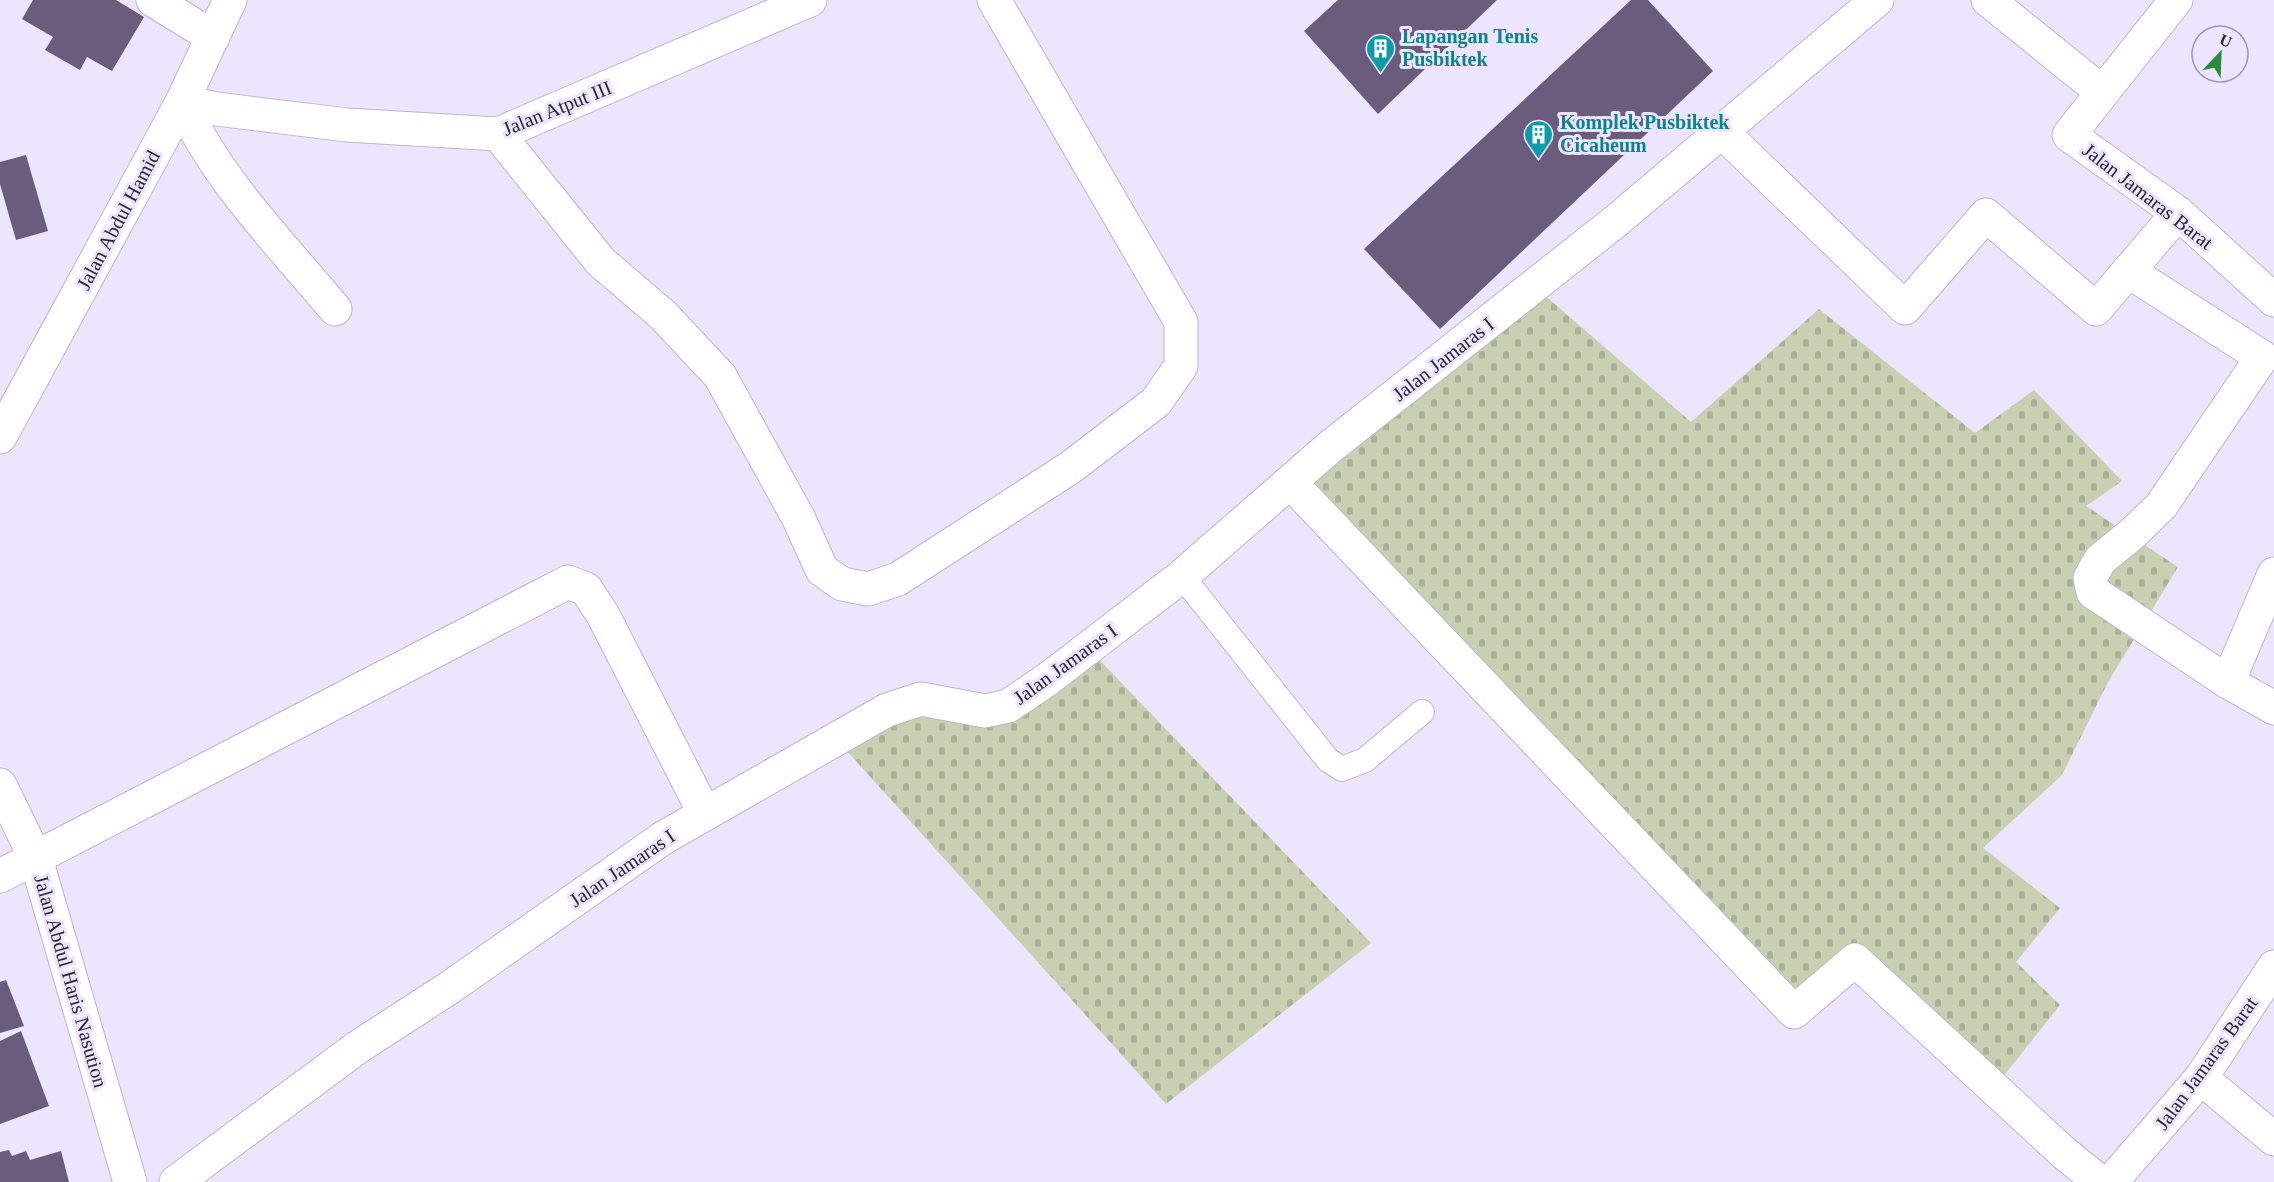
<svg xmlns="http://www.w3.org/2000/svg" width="2274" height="1182" viewBox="0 0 2274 1182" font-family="'Times New Roman',serif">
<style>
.cemetery{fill:url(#cemetery-stones)}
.building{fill:#695c7d}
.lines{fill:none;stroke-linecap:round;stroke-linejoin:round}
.lane-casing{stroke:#bdb5cc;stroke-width:26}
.street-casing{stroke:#bdb5cc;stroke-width:35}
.highway-casing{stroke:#bdb5cc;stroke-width:35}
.lane{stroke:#fff;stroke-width:24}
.street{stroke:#fff;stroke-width:33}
.highway{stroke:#fff;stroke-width:33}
.labels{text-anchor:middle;stroke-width:6;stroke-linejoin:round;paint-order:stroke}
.culture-label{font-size:20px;font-weight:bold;fill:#0d838f;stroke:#ede4fd;text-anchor:start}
.street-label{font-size:20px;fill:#29262f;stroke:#ede4fd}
</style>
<defs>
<pattern id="cemetery-stones" width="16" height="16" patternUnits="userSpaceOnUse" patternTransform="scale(1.5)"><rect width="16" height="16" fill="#c8d0b1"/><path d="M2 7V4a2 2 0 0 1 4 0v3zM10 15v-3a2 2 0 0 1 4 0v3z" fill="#acb299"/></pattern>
</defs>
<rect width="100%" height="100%" fill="#ede4fd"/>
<!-- cemetery -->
<g class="cemetery">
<polygon points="1534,286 1691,422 1819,309 1975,433 2034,390 2122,481 2086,506 2178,567 2108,682 2062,775 1983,848 2060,908 2016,962 2060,1005 1995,1087 1855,961 1794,1012 1290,482"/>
<polygon points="1088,648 1371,943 1166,1104 836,739 865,722 1008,706"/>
</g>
<!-- building -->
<g class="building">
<polygon points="33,0 116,0 144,17 112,71 87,57 80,70 45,50 53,37 22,19"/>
<polygon points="1338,0 1497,0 1378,114 1304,31"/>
<polygon points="1631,0 1648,0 1713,71 1440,329 1364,249"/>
<polygon points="26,155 48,231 16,240 0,184 0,162"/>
<polygon points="6,980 24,1026 0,1033 0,982"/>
<polygon points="21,1031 49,1106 0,1124 0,1041"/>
<polygon points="9,1150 12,1156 26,1151 30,1160 61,1151 69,1182 0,1182 0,1152"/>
</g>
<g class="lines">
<defs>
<polyline id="lane" points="1182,576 1328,760 1342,769 1365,760 1422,712"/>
<g id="street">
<polyline points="153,0 213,37"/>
<polyline points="1988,0 2102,92"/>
<polyline points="2176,0 2069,135 2178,213 2274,300"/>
<polyline points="182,102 217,109 347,125 498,134 810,0"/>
<path d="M182 102C213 175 283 247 335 309"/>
<polyline points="1721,131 1905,308 1986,215 2096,309 2178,213"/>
<polyline points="498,134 601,262 663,315 720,376 799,519 822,570 842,584 868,589 898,579 1071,467 1156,402 1181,366 1181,322 994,0"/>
<polyline points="2128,271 2262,357 2161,506 2132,534 2100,560 2090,578 2093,592 2228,682 2274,708"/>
<polyline points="0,437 182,102 230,0"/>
<polyline points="1290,482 1794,1012 1855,960 2064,1153 2100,1182"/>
<polyline points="2228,682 2274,574"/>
<polyline points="0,876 568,582 586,589 603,615 705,814"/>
<polyline points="2201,1078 2274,1139"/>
<polyline points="176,1182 358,1047 449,988 663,838 887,710 921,699 985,711 1008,706 1048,679 1182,576 1330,447 1616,221 1877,0"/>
<polyline points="2111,1182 2201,1078 2274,967"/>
</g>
<polyline id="highway" points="0,785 36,859 130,1182"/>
</defs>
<!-- lane casing -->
<use href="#lane" class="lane-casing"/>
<!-- street casing -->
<use href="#street" class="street-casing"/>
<!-- highway casing -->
<use href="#highway" class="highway-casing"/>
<!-- lane -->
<use href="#lane" class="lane"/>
<!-- street -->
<use href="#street" class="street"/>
<!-- highway -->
<use href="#highway" class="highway"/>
</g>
<!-- icons -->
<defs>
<symbol id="building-pin" viewBox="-11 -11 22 30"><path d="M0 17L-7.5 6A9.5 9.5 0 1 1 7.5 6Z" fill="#0f9aa8" stroke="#ede4fd"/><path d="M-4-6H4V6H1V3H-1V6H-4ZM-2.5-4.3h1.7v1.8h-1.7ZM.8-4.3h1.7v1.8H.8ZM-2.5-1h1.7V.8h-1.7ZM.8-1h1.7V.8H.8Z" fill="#fff"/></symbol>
</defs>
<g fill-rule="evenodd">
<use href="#building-pin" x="1364" y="32" width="33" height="45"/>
<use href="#building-pin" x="1522" y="118" width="33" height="45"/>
</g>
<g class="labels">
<!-- culture labels -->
<g class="culture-label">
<text x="1402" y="43">Lapangan Tenis<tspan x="1402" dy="23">Pusbiktek</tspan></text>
<text x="1560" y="129">Komplek Pusbiktek<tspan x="1560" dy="23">Cicaheum</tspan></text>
</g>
<!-- street labels -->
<g class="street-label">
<text transform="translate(557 108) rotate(-22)" y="7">Jalan Atput III</text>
<text transform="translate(2148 196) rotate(38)" y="7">Jalan Jamaras Barat</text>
<text transform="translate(118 220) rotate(-62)" y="7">Jalan Abdul Hamid</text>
<text transform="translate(1443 359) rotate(-38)" y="7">Jalan Jamaras I</text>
<text transform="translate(1065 664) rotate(-36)" y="7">Jalan Jamaras I</text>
<text transform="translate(622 868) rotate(-34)" y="7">Jalan Jamaras I</text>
<text transform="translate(71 981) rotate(74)" y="7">Jalan Abdul Haris Nasution</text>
<text transform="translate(2206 1063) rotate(-54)" y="7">Jalan Jamaras Barat</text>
</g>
</g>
<!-- north arrow -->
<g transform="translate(2220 54) rotate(23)"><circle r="28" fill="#ede4fd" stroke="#9f98ab" stroke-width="1.5"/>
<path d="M0-4.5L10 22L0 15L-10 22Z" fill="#298b3f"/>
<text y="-9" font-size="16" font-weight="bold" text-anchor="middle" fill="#29262f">U</text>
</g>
</svg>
